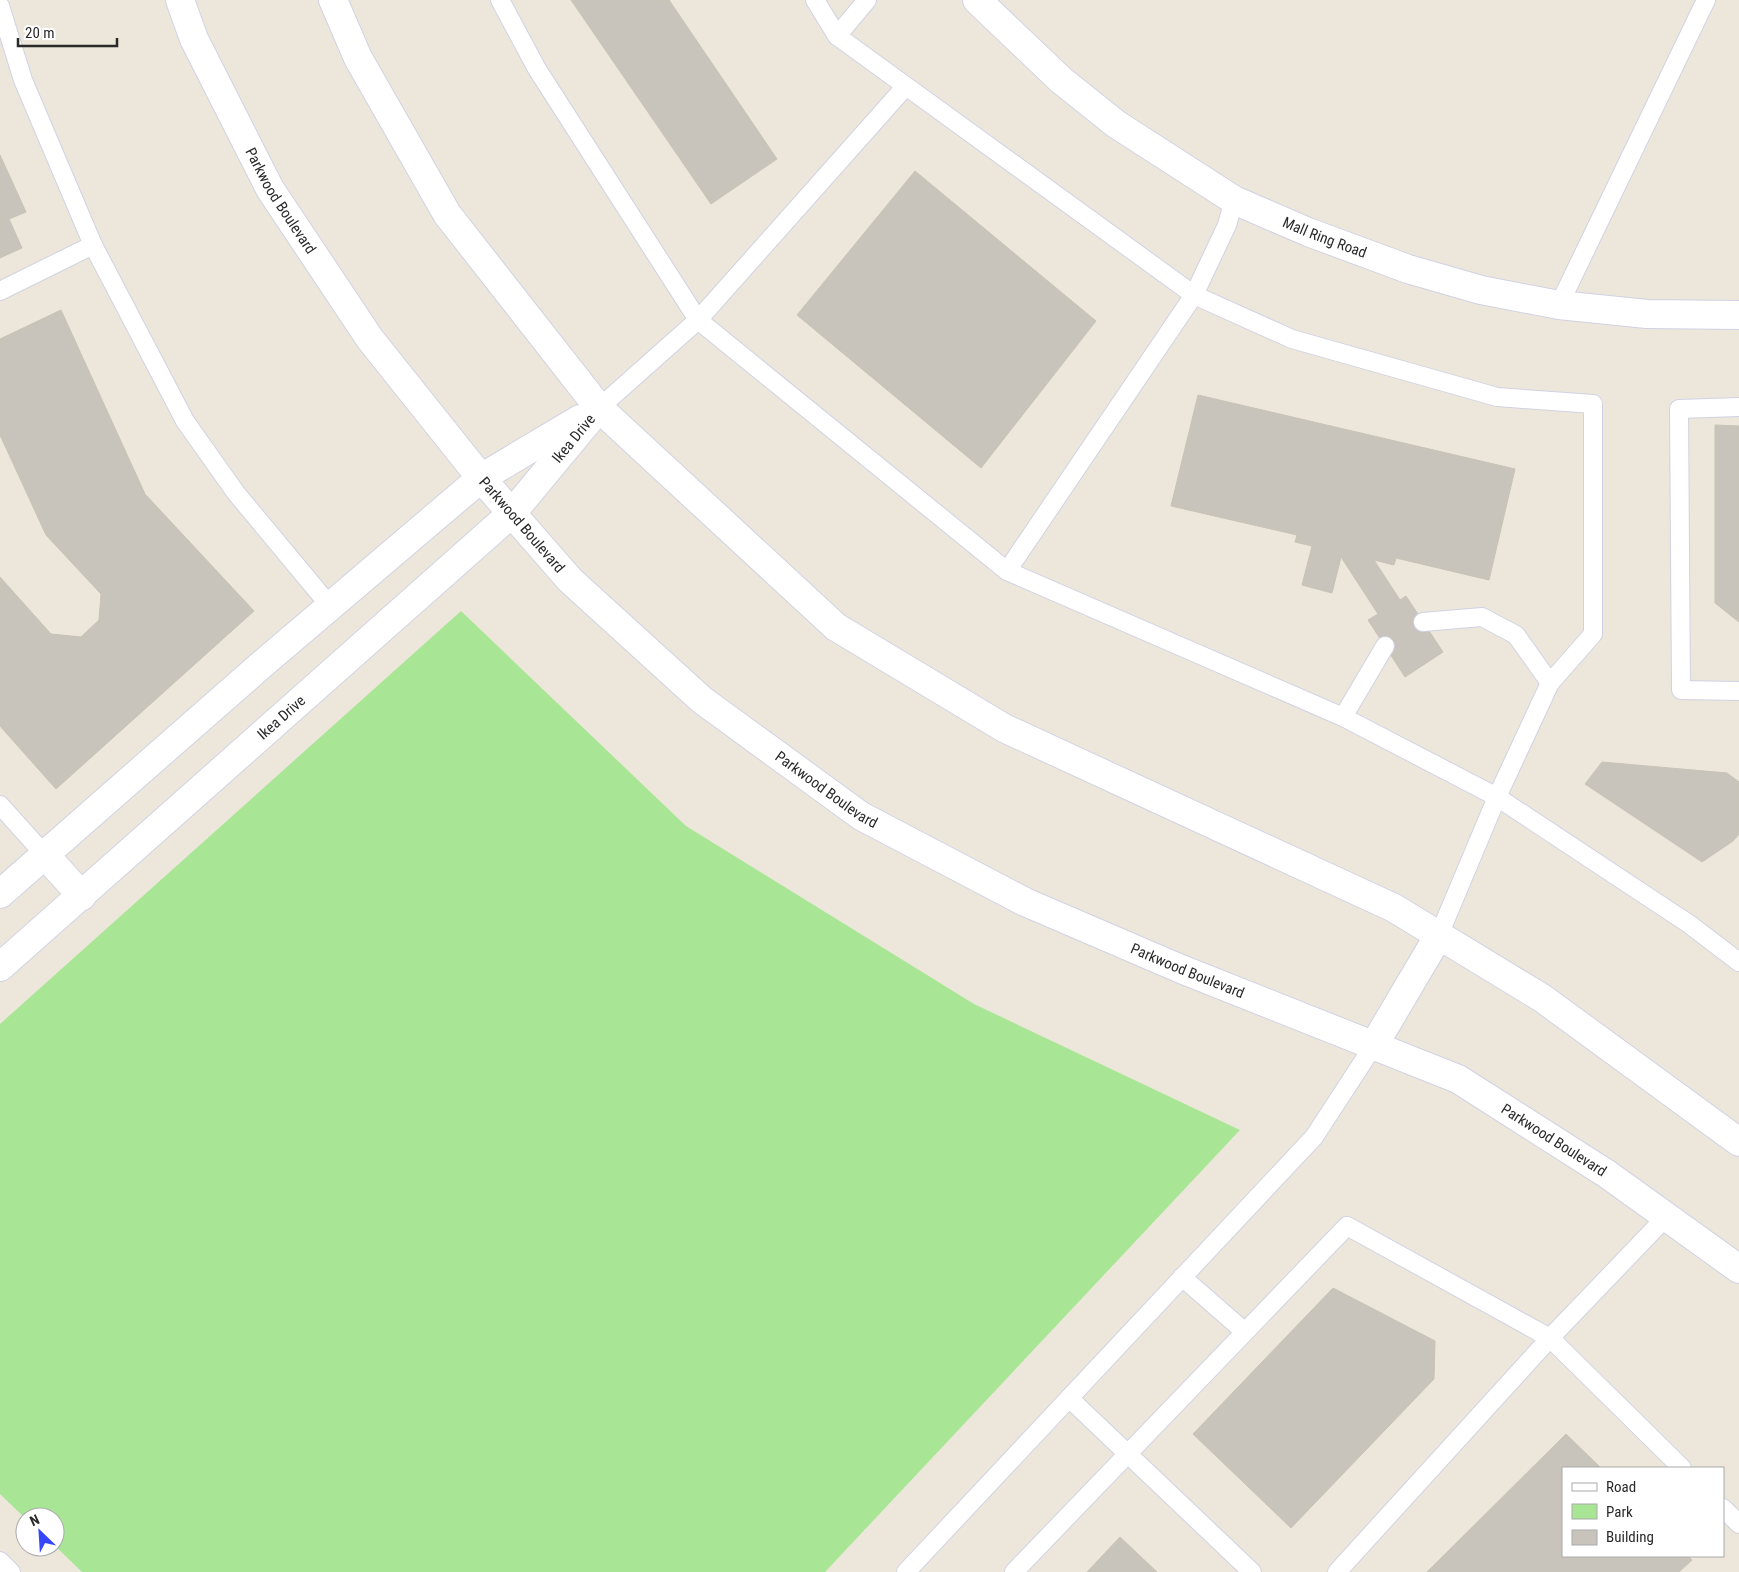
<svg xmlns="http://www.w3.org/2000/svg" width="1739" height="1572" viewBox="0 0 1739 1572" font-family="'Roboto Condensed',sans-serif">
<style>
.green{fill:#a8e695}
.building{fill:#c8c4bb;stroke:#c8c3b5}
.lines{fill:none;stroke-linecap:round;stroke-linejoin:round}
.service-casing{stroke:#d0d2e4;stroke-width:20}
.minor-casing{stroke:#d0d2e4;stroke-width:30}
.tertiary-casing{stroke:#d0d2e4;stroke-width:30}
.secondary-casing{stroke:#d0d2e4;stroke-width:30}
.service{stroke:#fff;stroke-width:18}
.minor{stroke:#fff;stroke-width:28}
.tertiary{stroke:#fff;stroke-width:28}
.secondary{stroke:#fff;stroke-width:28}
.labels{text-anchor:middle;stroke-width:4;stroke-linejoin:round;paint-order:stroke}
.street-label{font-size:15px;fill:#2a2a2a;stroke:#fff}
</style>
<rect width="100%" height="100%" fill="#ede7db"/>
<!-- green -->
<polygon class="green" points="461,611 686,826 974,1004 1240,1130 825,1572 82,1572 55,1546 55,1517 25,1518 0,1494 0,1024"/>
<!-- building -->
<g class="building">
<polygon points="571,0 669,0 777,159 711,204"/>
<polygon points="0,155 26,212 9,219 22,248 0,258"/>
<polygon points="915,171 1096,321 981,468 797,315"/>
<polygon points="61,310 145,494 254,611 56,789 0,726 0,577 51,634 81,637 99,620 101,594 46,535 0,435 0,339"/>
<polygon points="1198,395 1515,469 1489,580 1396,558 1394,565 1374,560 1400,600 1406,596 1443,652 1405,677 1368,620 1378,614 1341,557 1332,593 1302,585 1312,546 1295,542 1297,535 1171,506"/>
<polygon points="1715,425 1739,426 1739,622 1715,603"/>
<polygon points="1602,762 1727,773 1739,782 1739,834 1733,841 1702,862 1585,784"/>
<polygon points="1333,1288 1435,1341 1434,1379 1291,1528 1193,1434"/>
<polygon points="1566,1434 1601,1468 1563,1468 1563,1556 1688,1556 1692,1560 1679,1572 1427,1572"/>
<polygon points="1120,1537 1157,1572 1087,1572"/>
</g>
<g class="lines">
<defs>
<g id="service">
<polyline points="500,0 537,69 698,320 1007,571 1343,717 1497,797 1689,924 1739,962"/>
<polyline points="815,0 837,36"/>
<polyline points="867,0 837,36 1194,295 1292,339 1497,397 1593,404 1593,634 1550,683 1497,797 1439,935"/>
<polyline points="0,6 23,80 93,245 185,421 236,493 330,606"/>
<polyline points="0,291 93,245"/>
<polyline points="1559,305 1706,0"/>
<polyline points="1739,407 1679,409 1681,690 1739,691"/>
<polyline points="599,408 698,320 906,86"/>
<polyline points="1007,571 1194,295 1227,225 1234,200"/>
<polyline points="1423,622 1482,617 1516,635 1550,683"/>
<polyline points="1343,717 1385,646"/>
<polyline points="0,805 45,855"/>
<polyline points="1182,1277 1245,1332"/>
<polyline points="1069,1398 1252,1572"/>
<polyline points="1723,1508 1739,1524"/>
<polyline points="0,1561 11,1572"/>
<polyline points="906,1572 1314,1137 1374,1045"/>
<polyline points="1014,1572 1347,1226 1550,1338 1682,1468"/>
<polyline points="1337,1572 1550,1338 1666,1217"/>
</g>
<g id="minor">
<path id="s1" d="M977 0 1061 80 1116 124 1234 200 1308 232 1408 269 1481 290 1559 305 1647 314 1739 315"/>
</g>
<g id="tertiary">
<polyline points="45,855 82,896"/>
<polyline points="0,894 260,666 481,478 580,419"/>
<path id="s2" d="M0 967 512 513 599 408"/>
</g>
<g id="secondary">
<path id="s3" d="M180 0 194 39 270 189 370 339 481 478 570 580 702 700 861 816 1025 902 1181 969 1458 1079 1607 1174 1739 1269"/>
<polyline points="333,0 358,58 447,214 599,408 836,627 1004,728 1394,908 1542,998 1739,1142"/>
<polyline points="1374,1045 1439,935"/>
</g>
</defs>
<!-- service casing -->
<use href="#service" class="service-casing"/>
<!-- minor casing -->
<use href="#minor" class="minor-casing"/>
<!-- tertiary casing -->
<use href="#tertiary" class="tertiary-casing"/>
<!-- secondary casing -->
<use href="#secondary" class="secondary-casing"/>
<!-- service -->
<use href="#service" class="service"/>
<!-- minor -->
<use href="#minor" class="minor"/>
<!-- tertiary -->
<use href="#tertiary" class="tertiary"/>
<!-- secondary -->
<use href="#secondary" class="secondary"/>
</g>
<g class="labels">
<!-- street labels -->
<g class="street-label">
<text dy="5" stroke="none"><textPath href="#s3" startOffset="225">Parkwood Boulevard</textPath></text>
<text dy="5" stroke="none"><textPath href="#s1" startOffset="425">Mall Ring Road</textPath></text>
<text dy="5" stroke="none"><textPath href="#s2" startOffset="781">Ikea Drive</textPath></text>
<text dy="5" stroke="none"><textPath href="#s3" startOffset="630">Parkwood Boulevard</textPath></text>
<text dy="5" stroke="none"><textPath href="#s2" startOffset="376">Ikea Drive</textPath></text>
<text dy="5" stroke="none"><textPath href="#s3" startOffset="1035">Parkwood Boulevard</textPath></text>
<text dy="5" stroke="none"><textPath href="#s3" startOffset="1440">Parkwood Boulevard</textPath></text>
<text dy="5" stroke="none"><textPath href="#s3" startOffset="1845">Parkwood Boulevard</textPath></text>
</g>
</g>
<!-- legend -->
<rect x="1562" y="1467" width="162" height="90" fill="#ffffff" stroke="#aaaaaa"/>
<rect x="1572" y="1483" width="25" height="8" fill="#ffffff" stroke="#aaaaaa"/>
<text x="1606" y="1492" font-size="15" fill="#2a2a2a">Road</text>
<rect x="1572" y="1504" width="25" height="15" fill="#a8e695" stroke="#aaaaaa"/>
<text x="1606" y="1517" font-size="15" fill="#2a2a2a">Park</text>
<rect x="1572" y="1530" width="25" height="15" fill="#c8c4bb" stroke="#aaaaaa"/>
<text x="1606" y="1542" font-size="15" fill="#2a2a2a">Building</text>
<!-- north arrow -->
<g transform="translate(40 1532) rotate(335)"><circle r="24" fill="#ffffff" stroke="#aaaaaa"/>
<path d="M0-4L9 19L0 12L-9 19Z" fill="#3646ff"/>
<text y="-8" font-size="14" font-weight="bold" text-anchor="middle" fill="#2a2a2a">N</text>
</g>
<!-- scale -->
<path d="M18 38v8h99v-8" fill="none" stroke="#2a2a2a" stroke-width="2.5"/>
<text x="25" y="38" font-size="15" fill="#2a2a2a" stroke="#ffffff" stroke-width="4" paint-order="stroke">20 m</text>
</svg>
